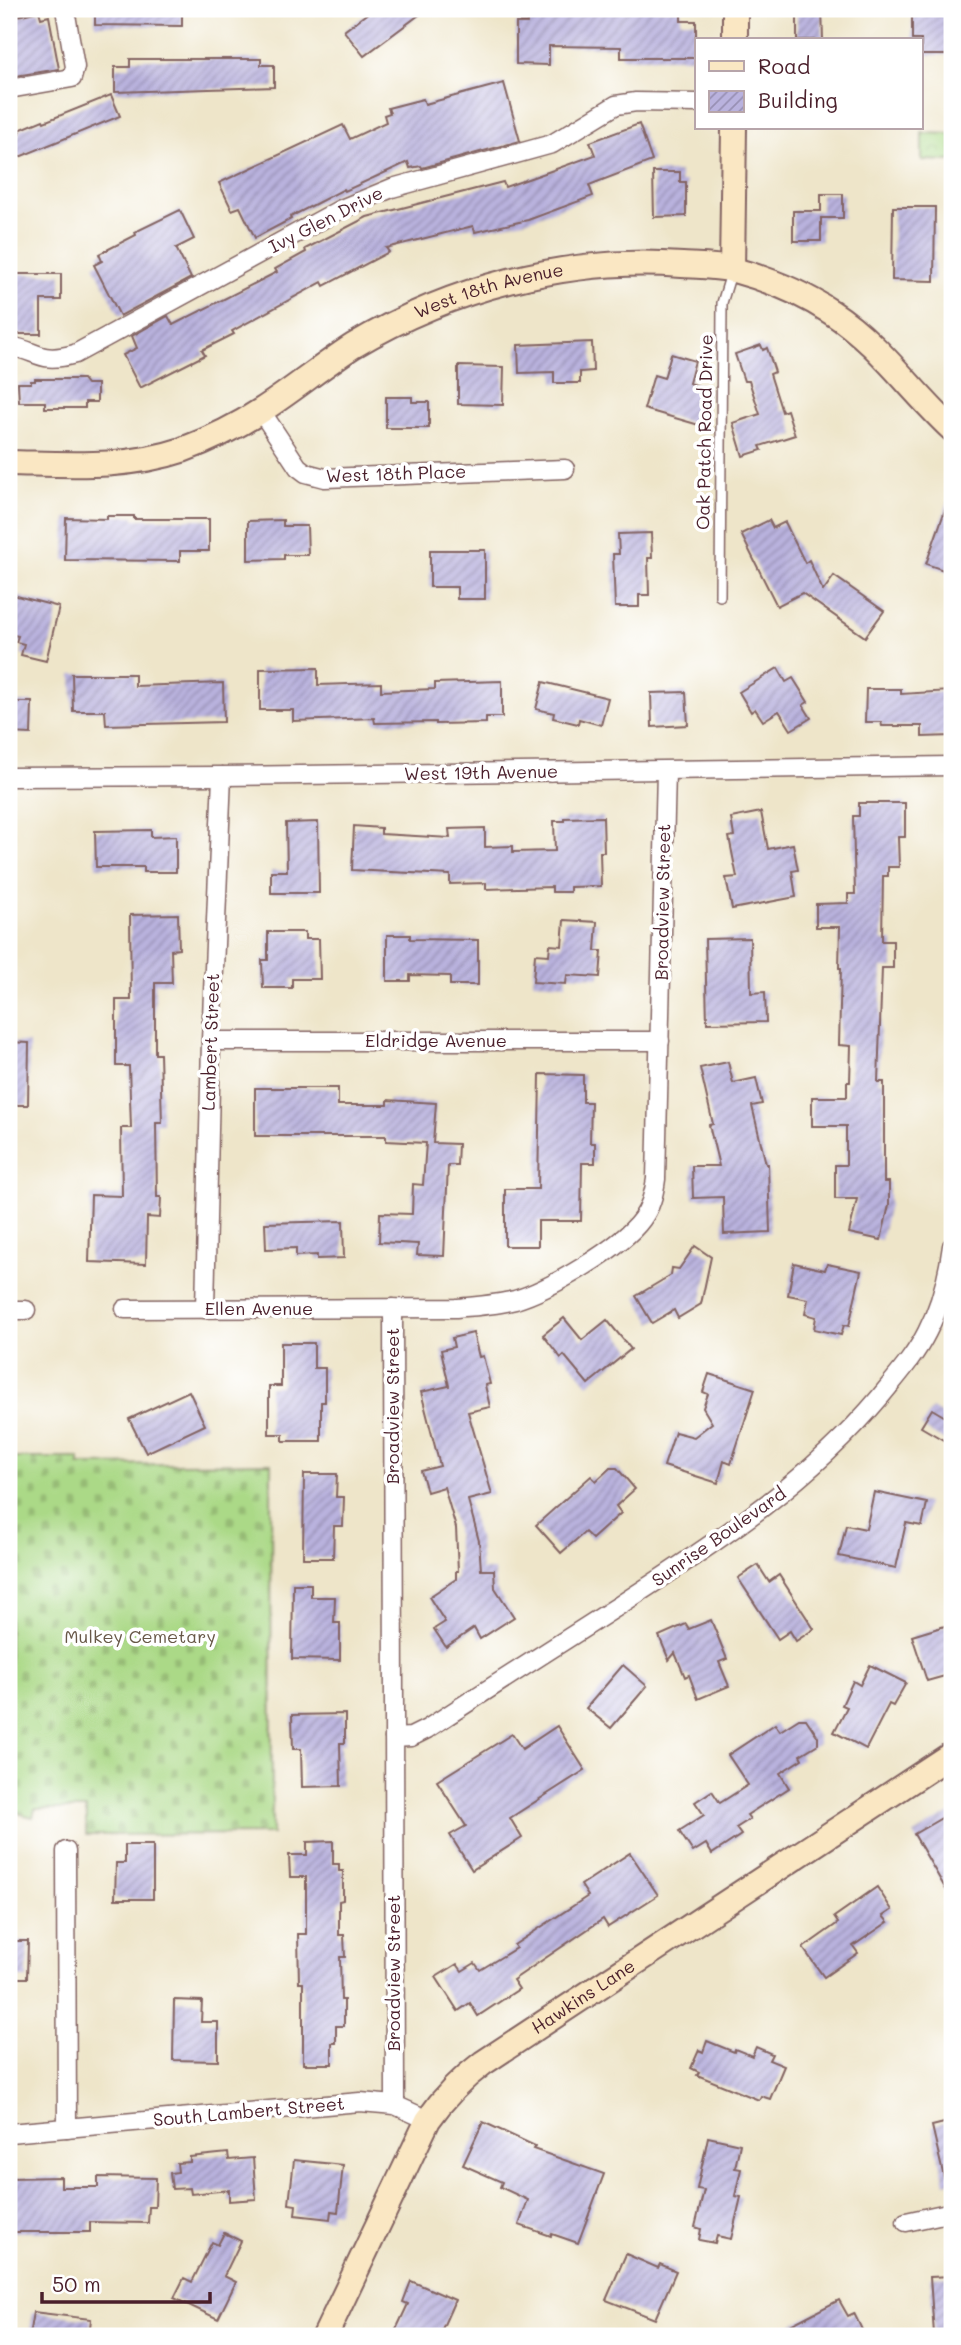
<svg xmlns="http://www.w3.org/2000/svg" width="961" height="2345" viewBox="0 0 961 2345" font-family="Mali,sans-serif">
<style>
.cemetery{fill:url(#cemetery-stones);stroke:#7a7c59;stroke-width:2}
.park{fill:url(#park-crowns);stroke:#7a7c59;stroke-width:2}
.building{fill:url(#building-hatch)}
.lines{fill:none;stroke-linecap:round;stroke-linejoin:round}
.lane-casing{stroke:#836462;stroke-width:12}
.street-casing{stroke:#836462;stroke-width:21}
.secondary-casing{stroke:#836462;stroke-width:28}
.lane{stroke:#fff;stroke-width:9}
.street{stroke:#fff;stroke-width:18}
.secondary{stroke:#fae7c3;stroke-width:24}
.labels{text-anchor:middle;stroke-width:7;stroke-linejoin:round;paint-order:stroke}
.street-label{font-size:18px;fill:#4a1f2b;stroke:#fff}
.park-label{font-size:18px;fill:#675747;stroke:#fff}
</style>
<defs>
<pattern id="cemetery-stones" width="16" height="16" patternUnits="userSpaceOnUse" patternTransform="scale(1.75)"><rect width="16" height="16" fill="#abd987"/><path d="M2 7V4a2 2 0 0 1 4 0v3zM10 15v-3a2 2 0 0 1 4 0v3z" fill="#95ba75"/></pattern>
<pattern id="park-crowns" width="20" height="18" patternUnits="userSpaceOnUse" patternTransform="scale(1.75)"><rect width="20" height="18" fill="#abd987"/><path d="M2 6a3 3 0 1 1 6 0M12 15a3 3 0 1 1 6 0" fill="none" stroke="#95ba75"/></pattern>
<pattern id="building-hatch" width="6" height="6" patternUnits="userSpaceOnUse" patternTransform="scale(1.75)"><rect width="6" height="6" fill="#b9b2de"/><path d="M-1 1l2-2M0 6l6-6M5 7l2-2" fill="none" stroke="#9890b4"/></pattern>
</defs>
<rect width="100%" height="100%" fill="#fff"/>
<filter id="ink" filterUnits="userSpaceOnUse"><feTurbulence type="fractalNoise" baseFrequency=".0143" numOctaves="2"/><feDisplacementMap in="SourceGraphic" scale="14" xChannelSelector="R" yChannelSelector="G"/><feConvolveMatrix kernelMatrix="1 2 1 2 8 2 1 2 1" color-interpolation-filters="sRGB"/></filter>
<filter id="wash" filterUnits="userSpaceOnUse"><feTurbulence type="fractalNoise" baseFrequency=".00686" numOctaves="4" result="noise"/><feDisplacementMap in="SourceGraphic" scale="28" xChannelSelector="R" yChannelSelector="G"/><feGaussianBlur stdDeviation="1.57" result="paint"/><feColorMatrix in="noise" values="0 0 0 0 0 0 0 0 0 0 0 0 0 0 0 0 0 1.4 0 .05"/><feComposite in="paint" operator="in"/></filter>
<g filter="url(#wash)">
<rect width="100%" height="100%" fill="#eee5c9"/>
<!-- cemetery -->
<polygon class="cemetery" points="9,1458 79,1458 79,1465 271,1463 272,1834 86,1835 86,1809 35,1809 33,1817 9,1811"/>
<!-- park -->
<polygon class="park" points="922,133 952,134 952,161 922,160"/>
<g id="blocks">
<!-- building -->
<g class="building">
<polygon points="95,9 182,9 182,26 95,25"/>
<polygon points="373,9 427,9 364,56 344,31"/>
<polygon points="527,9 681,9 681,21 696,21 696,58 621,58 621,47 549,46 549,65 516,64 516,23 527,23"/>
<polygon points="797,9 822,9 823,40 797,40"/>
<polygon points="39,11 41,18 49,16 59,69 9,77 9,18"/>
<polygon points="912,13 952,13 952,55 921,55 921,40 912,40"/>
<polygon points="130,59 261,59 261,65 274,65 274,87 115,92 115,67 130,67"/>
<polygon points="504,83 520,141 422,168 421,166 410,168 408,162 345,191 344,189 290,217 291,219 255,238 240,207 232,210 219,183 343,125 350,139 386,122 384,115 390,113 388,108 423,99 425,104"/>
<polygon points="111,95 120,116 17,158 9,138 20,133 19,130 43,120 44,122"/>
<polygon points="639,124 652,161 589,185 593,196 528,220 475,232 473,226 386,248 389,252 324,286 322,282 232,331 234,334 202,350 205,355 140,388 123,355 137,348 132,336 168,316 173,325 277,272 275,269 306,252 305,249 367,217 503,182 505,187 545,173 595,155 590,142"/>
<polygon points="653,172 680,172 680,182 686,182 686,216 654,217"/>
<polygon points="821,194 843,194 843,218 821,218 821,241 793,241 793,211 821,211"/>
<polygon points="893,207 935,207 934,281 892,280"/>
<polygon points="180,210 194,239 176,248 191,278 120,316 94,265 102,261 99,254 136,235 135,232"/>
<polygon points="9,274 61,274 61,300 41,300 41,334 9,334"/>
<polygon points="592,342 593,371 580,372 580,383 554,383 554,372 519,373 518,345"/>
<polygon points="761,345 763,350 767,348 775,372 770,374 782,412 787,410 795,435 760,446 762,450 743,456 733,423 760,414 749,381 744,381 735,354"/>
<polygon points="671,354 695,361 689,383 709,389 699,425 644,409 654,375 664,378"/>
<polygon points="458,366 504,367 503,405 458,404"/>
<polygon points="35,379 83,379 87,384 97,384 97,402 85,402 85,408 45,408 45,402 19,402 18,383 31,383 31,381 35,381"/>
<polygon points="386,397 412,397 412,402 429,402 429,428 386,428"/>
<polygon points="950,496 952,497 952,562 949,572 926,564"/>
<polygon points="107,516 134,516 134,519 209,519 209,551 180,551 180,561 65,560 66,518 107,519"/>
<polygon points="283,520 283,526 307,526 308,555 284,555 284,559 248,560 248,521"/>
<polygon points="769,520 773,528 785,522 805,563 809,560 823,591 834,576 884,611 865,637 802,593 777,606 741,534"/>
<polygon points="651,533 652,558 648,558 649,595 639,595 639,607 615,607 613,554 619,554 618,534"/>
<polygon points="430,550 485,550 485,599 457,599 457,587 430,587"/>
<polygon points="13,595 59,607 46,661 21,655 24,644 16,642 18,636 9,634 9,613"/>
<polygon points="318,668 318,685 381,683 381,691 435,689 435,683 502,681 502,717 486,717 486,723 436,724 436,722 375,723 374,718 293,721 293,710 260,710 260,669"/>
<polygon points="778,668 786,682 793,678 808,702 803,705 811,718 791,730 779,711 763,721 755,709 751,712 739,692"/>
<polygon points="72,674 135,674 135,686 223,683 224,722 106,725 105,711 73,711"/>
<polygon points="543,682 608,698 601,725 579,719 578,724 553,718 554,713 536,709"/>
<polygon points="866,689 901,689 901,694 950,691 952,736 922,737 922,726 882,726 881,722 865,722"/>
<polygon points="686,692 688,725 652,727 651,693"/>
<polygon points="9,702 32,702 31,734 9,733"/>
<polygon points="859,803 905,803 905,837 898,837 899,867 888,867 888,876 883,876 882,941 893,941 893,968 882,968 878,1082 884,1082 884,1182 889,1182 889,1205 881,1240 849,1233 857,1199 835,1199 835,1165 846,1165 846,1126 812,1126 812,1097 847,1097 847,1082 850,1082 851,1046 839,1045 841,968 839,968 840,927 816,927 816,904 848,903 848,894 855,894 853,816 859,816"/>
<polygon points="761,812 768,849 793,844 798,870 792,871 796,897 732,909 726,878 737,877 729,837 734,836 731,818"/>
<polygon points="603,817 604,852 600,852 601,886 570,887 570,892 552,892 552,887 486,889 486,883 450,884 450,875 352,870 354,826 381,828 381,834 450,838 449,829 485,828 485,847 513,846 513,852 555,851 554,821 564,821 564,818"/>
<polygon points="318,822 319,893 271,893 271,871 287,871 286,823"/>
<polygon points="151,830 151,837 176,836 176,872 144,872 144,867 96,867 95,831"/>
<polygon points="178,914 179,949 171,950 172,983 155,983 155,1054 160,1054 162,1123 156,1123 157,1197 161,1197 160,1218 147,1217 146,1264 89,1262 91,1195 122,1196 121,1128 131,1128 129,1066 116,1066 116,1000 131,1000 130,915"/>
<polygon points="564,920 597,922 595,951 602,951 600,977 567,975 566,984 533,982 535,954 549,955 550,945 562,946"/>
<polygon points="268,932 305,932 305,939 319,939 320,979 292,979 292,988 263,988 262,960 268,960"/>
<polygon points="387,935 410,935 410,939 478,940 478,985 450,985 450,976 410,975 410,981 387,981"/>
<polygon points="750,938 751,993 765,992 766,1022 707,1023 705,939"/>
<polygon points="9,1042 29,1043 28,1105 9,1105"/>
<polygon points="728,1062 733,1083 756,1078 762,1104 752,1106 766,1164 768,1164 770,1232 724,1234 723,1197 693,1198 692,1166 719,1166 709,1125 713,1124 700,1068"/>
<polygon points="540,1074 583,1075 583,1102 591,1102 590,1143 595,1143 595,1163 582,1163 581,1221 538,1221 538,1246 505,1246 505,1189 538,1189"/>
<polygon points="255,1088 338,1088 338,1105 388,1105 388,1100 436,1103 433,1143 458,1144 457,1165 448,1165 444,1256 417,1255 418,1244 379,1242 380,1213 412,1214 413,1184 423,1185 426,1143 386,1141 386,1136 255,1136"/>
<polygon points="343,1221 344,1258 317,1259 317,1255 296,1256 296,1248 266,1249 265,1223"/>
<polygon points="695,1246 711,1257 701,1304 678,1318 674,1310 652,1323 636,1296 671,1275 672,1268 679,1269"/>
<polygon points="794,1263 825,1270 827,1264 861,1271 849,1326 844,1325 841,1335 814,1329 816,1317 805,1314 808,1299 788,1295"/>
<polygon points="564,1318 582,1340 607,1320 631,1349 588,1384 564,1355 561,1358 543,1335"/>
<polygon points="473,1333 479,1357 483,1356 490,1384 485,1385 490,1407 468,1412 492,1494 468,1500 479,1541 481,1570 494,1570 495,1588 514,1617 480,1639 474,1628 446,1647 434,1629 445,1622 429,1597 456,1579 456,1571 458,1571 456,1528 444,1487 427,1492 421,1471 440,1466 421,1392 449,1386 441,1350 454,1347 452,1338"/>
<polygon points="281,1343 314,1343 314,1368 325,1368 325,1402 321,1402 321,1441 283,1441 283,1434 269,1434 269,1386 281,1386"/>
<polygon points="709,1374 755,1389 731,1464 724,1461 718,1483 664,1466 675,1432 694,1437 712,1423 703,1408 708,1394 703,1392"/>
<polygon points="189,1391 205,1425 146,1453 129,1419"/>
<polygon points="932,1409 952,1421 952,1445 921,1427"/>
<polygon points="610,1468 617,1468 635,1489 616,1506 621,1513 592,1539 585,1532 561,1553 536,1525 591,1476 596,1481"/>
<polygon points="304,1474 337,1474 336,1497 344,1497 343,1526 334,1526 333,1558 303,1558"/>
<polygon points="874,1492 927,1503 922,1526 906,1523 896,1568 839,1556 846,1525 866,1529"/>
<polygon points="758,1565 769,1582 779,1575 814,1629 796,1641 790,1631 778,1639 738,1578"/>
<polygon points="293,1584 311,1584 311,1597 335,1597 334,1623 340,1623 340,1660 292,1659"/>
<polygon points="711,1620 727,1659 719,1662 729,1686 698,1699 689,1675 685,1677 675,1653 669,1660 659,1636 686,1624 689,1629"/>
<polygon points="948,1625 952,1640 952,1674 927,1681 912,1636"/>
<polygon points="623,1665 647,1686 611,1728 586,1708"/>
<polygon points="870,1665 906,1683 893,1706 889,1704 866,1749 834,1732 847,1707 842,1705 853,1681 860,1685"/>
<polygon points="345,1714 345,1743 340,1743 341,1786 302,1787 301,1749 293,1749 292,1715"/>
<polygon points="799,1719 806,1719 818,1737 818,1744 800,1755 802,1759 780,1773 789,1788 747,1815 750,1819 736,1828 741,1835 712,1854 706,1844 693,1852 679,1831 704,1815 695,1802 712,1791 720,1803 748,1785 728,1755 775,1724 780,1731"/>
<polygon points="557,1726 585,1770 510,1818 522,1838 472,1870 450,1835 466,1826 437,1781 512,1734 522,1749"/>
<polygon points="952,1812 952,1900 914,1834"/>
<polygon points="333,1841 333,1864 339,1864 339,1871 343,1871 343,1900 339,1901 339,1935 344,1935 345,1957 340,1957 341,2000 344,2000 344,2026 336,2026 336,2043 332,2043 332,2064 303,2064 303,1983 299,1983 298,1934 306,1934 306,1877 290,1877 289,1855 307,1855 307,1842"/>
<polygon points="125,1845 153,1845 153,1899 115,1899 116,1863 125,1863"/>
<polygon points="630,1853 658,1895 608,1927 603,1919 513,1980 519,1989 478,2016 470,2003 458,2011 436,1977 457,1964 462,1971 475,1963 480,1970 516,1948 514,1945 588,1896 581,1885"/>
<polygon points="877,1887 892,1910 883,1916 888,1922 853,1946 858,1953 824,1977 803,1948 838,1923 834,1917"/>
<polygon points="9,1941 28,1941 27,1978 9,1978"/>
<polygon points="174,2000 202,2001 201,2022 218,2022 218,2061 173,2060"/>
<polygon points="707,2041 734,2052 735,2049 752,2056 756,2047 772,2054 769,2060 784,2066 770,2099 761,2096 759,2100 697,2075 699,2072 691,2068 699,2050 703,2052"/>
<polygon points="952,2121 952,2181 945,2182 932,2126"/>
<polygon points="483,2122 535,2146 533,2149 604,2174 578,2243 552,2234 551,2236 519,2225 528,2200 500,2187 502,2182 463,2165"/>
<polygon points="708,2137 740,2144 735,2168 741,2169 735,2196 741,2197 731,2239 717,2236 715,2243 699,2240 701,2229 695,2227 704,2190 697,2189"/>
<polygon points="228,2153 229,2160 253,2158 256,2199 229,2201 229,2190 191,2194 190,2188 172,2189 170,2173 178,2172 177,2163 190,2162 190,2157"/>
<polygon points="294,2160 343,2165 338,2212 331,2211 330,2219 295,2215 296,2205 289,2204"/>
<polygon points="61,2177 61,2187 98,2187 98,2177 156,2178 155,2207 149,2207 148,2223 90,2222 90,2232 9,2232 9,2178"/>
<polygon points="224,2233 241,2241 224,2276 236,2282 218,2319 174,2298 184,2278 192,2282 212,2242 218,2245"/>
<polygon points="626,2254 658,2268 660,2264 676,2271 655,2319 606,2300"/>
<polygon points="952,2276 952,2333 934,2334 930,2277"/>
<polygon points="411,2281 455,2300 439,2336 393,2336 408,2304 403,2302"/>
<polygon points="839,2300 848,2316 854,2313 865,2336 769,2336"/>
<polygon points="33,2312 91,2319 89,2336 29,2336"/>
</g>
</g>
</g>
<g filter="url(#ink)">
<use href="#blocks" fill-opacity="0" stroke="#836462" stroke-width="2"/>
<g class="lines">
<defs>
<polyline id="lane" points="720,596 722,303 732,270"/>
<g id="street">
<polyline points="9,89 72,78 75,67 65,9"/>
<path d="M9 346C40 351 38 364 75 354L341 209 392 188 552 144 616 105 636 102 697 103"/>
<polyline points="261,411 298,467 306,473 325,478 565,469"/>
<polyline points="9,777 222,776 952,766"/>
<polyline points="211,1041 660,1041"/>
<polyline points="393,1308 395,2105"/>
<path d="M125 1309 456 1308C476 1306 496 1305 515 1300 549 1290 621 1248 642 1219 651 1207 654 1194 656 1179L666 771"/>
<polyline points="205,1309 211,1041 222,776"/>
<polyline points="9,1310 26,1310"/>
<path d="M394 1738 411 1737 427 1729C491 1687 556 1646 620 1605 716 1542 805 1486 880 1397 897 1376 915 1356 927 1332 941 1305 948 1276 952 1246"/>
<polyline points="66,1851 67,2128"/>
<polyline points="9,2133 360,2102 395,2105 428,2120"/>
<polyline points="906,2222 952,2212"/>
</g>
<g id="secondary">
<polyline points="735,40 735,9"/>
<polyline points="732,270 734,128"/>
<path id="s1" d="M9 463C66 464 126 469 182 450 209 440 238 426 262 410 293 390 322 366 353 346 450 288 569 256 682 265 699 266 717 266 734 270 767 279 802 293 831 312 879 343 910 390 952 429"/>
<path id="s2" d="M325 2336 428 2120C444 2097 460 2080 483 2063L952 1754"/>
</g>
</defs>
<!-- lane casing -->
<use href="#lane" class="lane-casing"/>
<!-- street casing -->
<use href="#street" class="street-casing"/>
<!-- secondary casing -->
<use href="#secondary" class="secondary-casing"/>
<!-- lane -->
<use href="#lane" class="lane"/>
<!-- street -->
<use href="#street" class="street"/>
<!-- secondary -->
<use href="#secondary" class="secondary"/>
</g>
</g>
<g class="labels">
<!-- street labels -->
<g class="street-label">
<text transform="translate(326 220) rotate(-27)" y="6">Ivy Glen Drive</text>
<text dy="6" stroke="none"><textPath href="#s1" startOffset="523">West 18th Avenue</textPath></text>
<text transform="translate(705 432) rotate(-89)" y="6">Oak Patch Road Drive</text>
<text transform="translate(396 474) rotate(-2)" y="6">West 18th Place</text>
<text transform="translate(481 773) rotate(-1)" y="6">West 19th Avenue</text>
<text transform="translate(663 902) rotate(-89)" y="6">Broadview Street</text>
<text x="436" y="1047">Eldridge Avenue</text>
<text transform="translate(211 1042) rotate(-88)" y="6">Lambert Street</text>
<text x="259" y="1315">Ellen Avenue</text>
<text transform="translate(393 1406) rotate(-90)" y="6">Broadview Street</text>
<text transform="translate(719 1537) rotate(-35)" y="6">Sunrise Boulevard</text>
<text transform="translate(394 1973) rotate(-90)" y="6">Broadview Street</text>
<text dy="6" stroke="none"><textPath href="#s2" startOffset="439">Hawkins Lane</textPath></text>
<text transform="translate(249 2112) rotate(-5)" y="6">South Lambert Street</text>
</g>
<!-- park labels -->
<g class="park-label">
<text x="140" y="1643">Mulkey Cemetary</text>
</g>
</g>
<!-- margin -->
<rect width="961" height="2345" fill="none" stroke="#fff" stroke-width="35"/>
<!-- legend -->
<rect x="695" y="38" width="228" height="91" fill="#ffffff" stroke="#b7a5aa" stroke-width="2"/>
<rect x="709" y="61" width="35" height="10" fill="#fae7c3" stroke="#b7a5aa" stroke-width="2"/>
<text x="758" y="74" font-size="21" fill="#4a1f2b">Road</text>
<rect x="709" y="91" width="35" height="21" fill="url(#building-hatch)" stroke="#b7a5aa" stroke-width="2"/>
<text x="758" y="108" font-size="21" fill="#4a1f2b">Building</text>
<!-- scale -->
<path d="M42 2292v10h168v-10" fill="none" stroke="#4a1f2b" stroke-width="3.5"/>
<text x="52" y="2292" font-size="21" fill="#4a1f2b" stroke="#ffffff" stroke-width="5" paint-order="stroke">50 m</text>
</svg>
